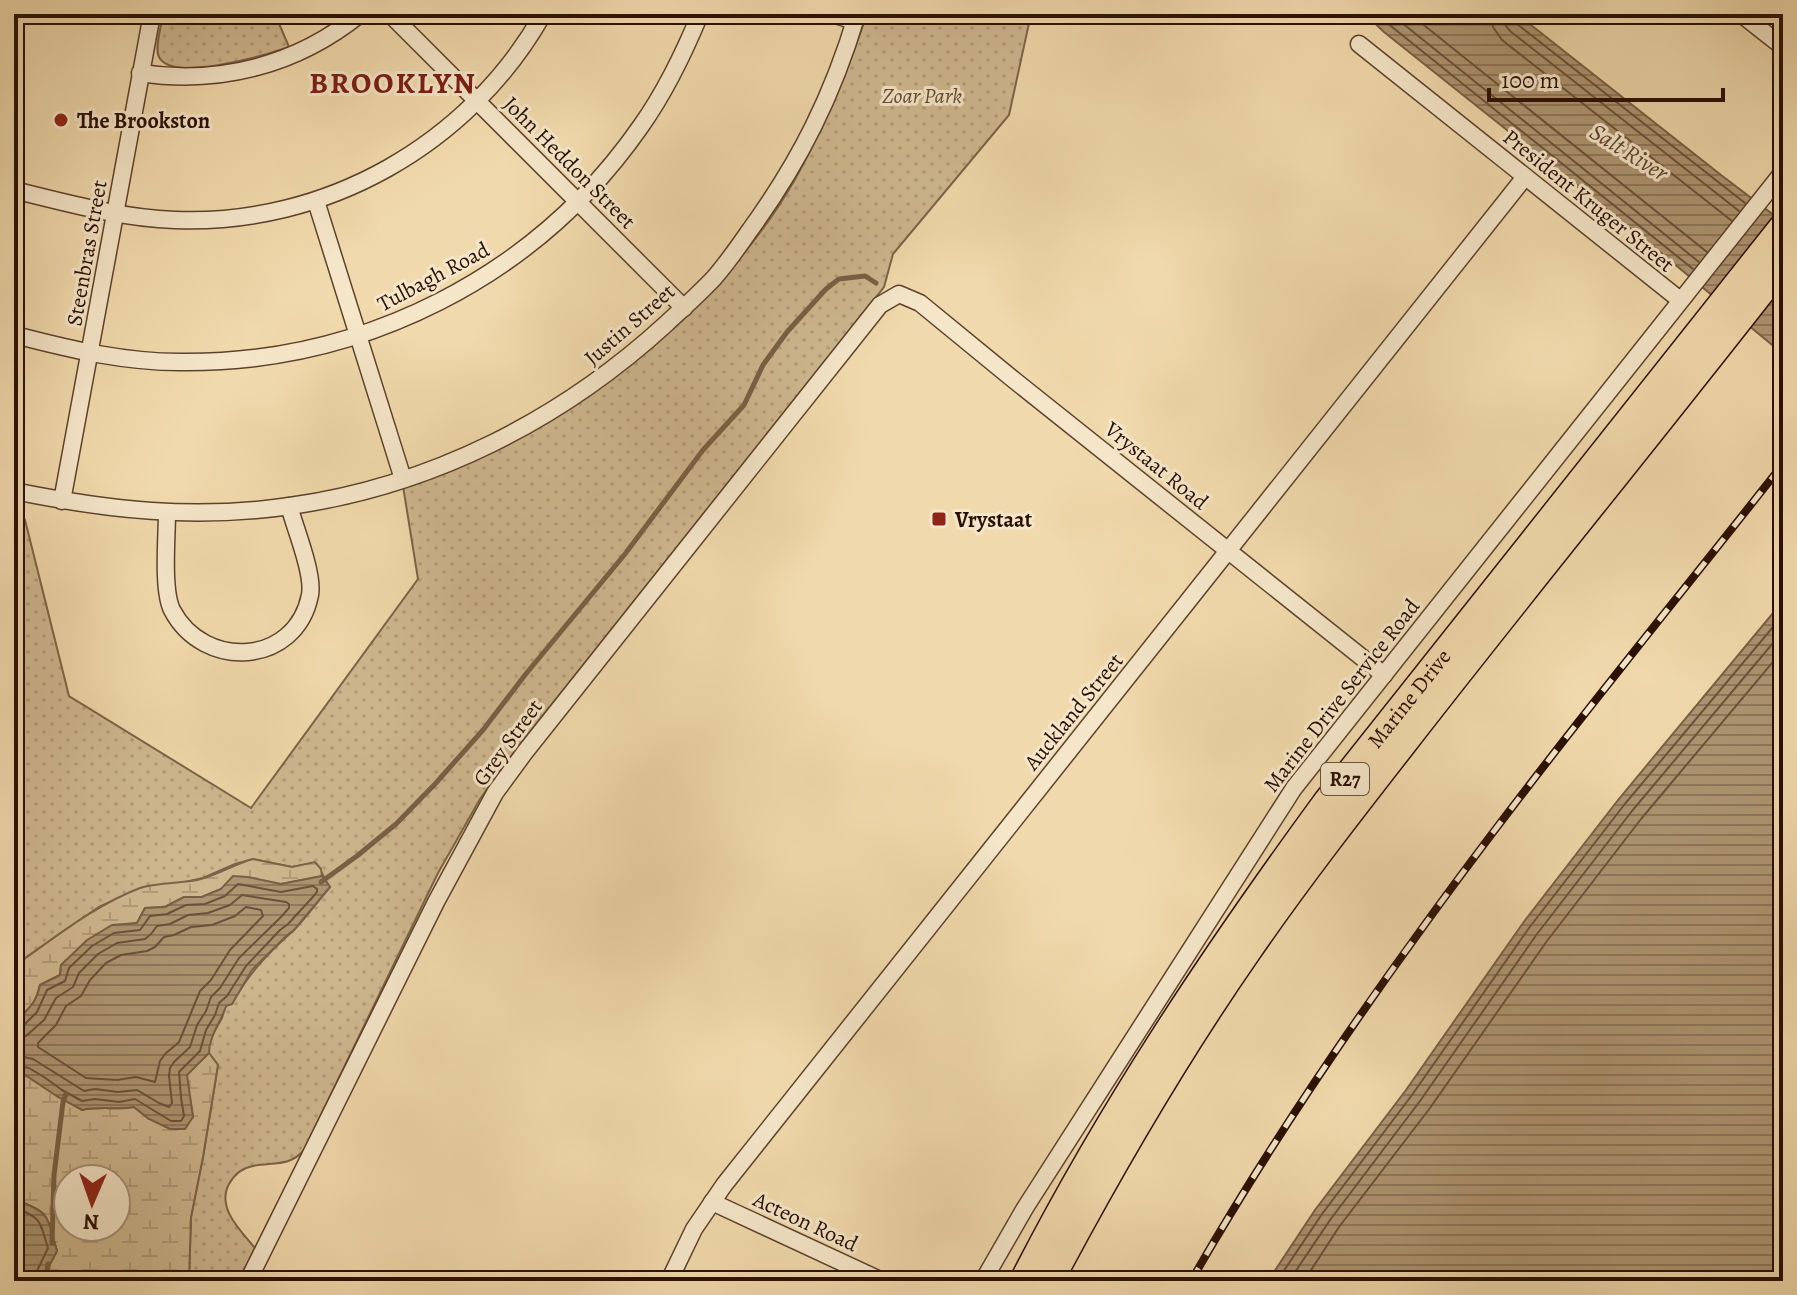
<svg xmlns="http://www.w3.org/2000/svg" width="1797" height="1295" viewBox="0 0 1797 1295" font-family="Alegreya,serif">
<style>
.grass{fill:url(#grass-dots);stroke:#7c6448;stroke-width:2}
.wetland{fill:url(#wetland-marsh);stroke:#7c6448;stroke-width:2;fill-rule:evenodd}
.water{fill:url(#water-rules);stroke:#796045;stroke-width:2}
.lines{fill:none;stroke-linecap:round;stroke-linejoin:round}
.shore{stroke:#6c523a;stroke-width:2}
.stream{stroke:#796045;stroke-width:5}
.minor-casing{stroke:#5c422c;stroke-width:19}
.primary-casing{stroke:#2a1002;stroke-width:29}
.minor{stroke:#f5e6c9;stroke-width:16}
.primary{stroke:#f0d9ac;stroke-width:26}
.rail-casing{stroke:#2a1002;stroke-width:8}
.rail{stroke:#f5e6c9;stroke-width:5;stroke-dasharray:15;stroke-linecap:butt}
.poi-dot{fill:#8f2418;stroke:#f5e6c9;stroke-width:3}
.labels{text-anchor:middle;stroke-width:6;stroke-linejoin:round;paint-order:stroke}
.shield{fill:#f5e6c9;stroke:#67503e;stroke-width:2}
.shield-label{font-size:20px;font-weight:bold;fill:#2a1002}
.park-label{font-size:22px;font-style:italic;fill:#634a33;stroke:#f5e6c9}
.poi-label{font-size:22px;font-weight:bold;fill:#2a1002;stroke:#f5e6c9;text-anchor:start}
.street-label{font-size:22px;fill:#2a1002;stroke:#f5e6c9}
.water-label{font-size:24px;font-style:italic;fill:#5e452f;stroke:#f5e6c9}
.district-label{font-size:30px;font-weight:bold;letter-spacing:2px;fill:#7a1f14;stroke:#f5e6c9}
</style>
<defs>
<pattern id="grass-dots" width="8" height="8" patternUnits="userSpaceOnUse" patternTransform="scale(2)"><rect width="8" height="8" fill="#ceb78f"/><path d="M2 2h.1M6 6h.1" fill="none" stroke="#b19c7a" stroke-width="1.8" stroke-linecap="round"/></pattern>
<pattern id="wetland-marsh" width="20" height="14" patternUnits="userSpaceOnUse" patternTransform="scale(2)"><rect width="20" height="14" fill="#ceb78f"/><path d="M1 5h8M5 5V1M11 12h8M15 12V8" fill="none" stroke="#b19c7a"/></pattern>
<pattern id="water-rules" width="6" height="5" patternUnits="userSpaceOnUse" patternTransform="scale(2)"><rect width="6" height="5" fill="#ad9572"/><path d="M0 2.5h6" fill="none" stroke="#8d785b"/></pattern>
</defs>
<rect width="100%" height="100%" fill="#f0d9ac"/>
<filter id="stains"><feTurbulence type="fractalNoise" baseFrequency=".0025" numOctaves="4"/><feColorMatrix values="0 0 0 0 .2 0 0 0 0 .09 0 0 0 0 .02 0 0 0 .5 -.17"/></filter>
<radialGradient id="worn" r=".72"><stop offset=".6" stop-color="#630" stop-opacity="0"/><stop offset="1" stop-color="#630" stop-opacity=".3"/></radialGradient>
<!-- grass -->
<g class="grass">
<path d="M163 14H275L289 47C266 55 172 83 159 57 154 48 162 24 163 14Z"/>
<path d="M867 14H1031L1009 115 893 254 884 287 517 748 480 799 438 873 304 1150C290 1167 272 1162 253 1166 242 1168 234 1175 229 1184 216 1208 241 1231 255 1248L239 1281H189L191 1217 203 1157 218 1065 209 1053 208 1047 214 1032 222 1018 226 1005 232 1004C248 974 268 953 293 931 306 918 318 901 330 887 324 879 322 870 315 863L292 867 253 859 235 864 203 878 176 884 144 887 99 907 14 966V513L21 514 25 520 69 696 251 808 418 579 403 486C433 473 463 460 492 447 509 440 527 434 542 425 637 370 739 277 794 181 824 128 847 72 867 14Z"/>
</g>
<!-- wetland -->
<g class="wetland">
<path d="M253 859 292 867 315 862 321 869 322 876 281 884 221 889 202 897H184L165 907 145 908 137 923C116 926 78 950 61 965L60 975 40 985C35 1008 25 1009 14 1026V966C55 938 93 906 140 888 157 882 182 884 201 879 219 874 235 864 253 859Z"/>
<path d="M209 1053 218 1065 203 1157 191 1217 189 1281H41L57 1251C46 1214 51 1213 14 1199V1072L25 1075 82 1110C99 1106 116 1110 134 1107L149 1119 193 1117 186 1074ZM68 1179H116V1227H68Z"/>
</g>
<!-- water -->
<g class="water">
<polygon points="1365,14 1517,14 1721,175 1783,222 1783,354 1661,253 1384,32"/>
<polygon points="1783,601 1783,1281 1268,1281 1315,1210 1406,1090 1523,923 1618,800"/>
<path d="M233 876 248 877 281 884 322 876 330 887 294 930 286 936 252 970 232 1004 226 1006C221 1022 209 1036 209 1053L187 1075 193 1117 185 1129H170L149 1119 134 1107C116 1110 99 1106 82 1110L58 1097 25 1075 14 1072V1026C25 1009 35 1008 40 985L60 975 61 965 87 940 112 925 137 923 145 908 165 907 184 897H202L221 889Z"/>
<path d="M14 1199C51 1213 46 1214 57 1251L41 1281H14Z"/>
</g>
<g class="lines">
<!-- shore -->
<g class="shore">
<polyline points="1376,14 1693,269"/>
<polyline points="1391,14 1699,262"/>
<polyline points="1410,14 1707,252"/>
<polyline points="1491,14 1493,27 1502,40 1732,221"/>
<polyline points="1503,14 1504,23 1510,31 1739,211"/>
<polyline points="1513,14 1513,20 1517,24 1745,203"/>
<polygon points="246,907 261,910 263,916 230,950 211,980 200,991 179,1042 165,1054 160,1061 155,1082 136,1077 117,1080 86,1078 38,1047 38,1043 56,1025 66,1006 81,996 90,980 106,963 121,955 147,951 155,947 164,937 174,935 191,927 212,925 235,916"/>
<polyline points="14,1029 22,1027 37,1012 47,990 65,981 69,968 92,946 114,933 140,930 150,916 167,914 186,905 205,904 225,896 238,884 281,892 313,886 317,889 317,892 311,899 288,924 280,930 246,966 227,996 219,1003 215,1015 206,1030 200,1051 179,1072 181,1098 184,1116 181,1121 171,1121 135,1099 119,1102 95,1099 82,1101 62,1090 44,1077 29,1068 14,1065"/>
<polyline points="14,1039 26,1036 44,1020 56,998 73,987 79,973 98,954 117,943 145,939 151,934 157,926 170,924 188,915 208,913 230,905 242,895 286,902 289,904 289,908 281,917 239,958 220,988 211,997 206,1011 197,1025 190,1047 174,1062 170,1068 169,1076 172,1103 169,1107 159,1103 137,1090 118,1092 95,1089 84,1091 33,1059 14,1055"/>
<path d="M14 1207C43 1219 39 1220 48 1248L35 1275 34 1281"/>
<polyline points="1277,1281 1322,1214 1412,1095 1529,928 1624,805 1783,615"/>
<polyline points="1289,1281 1330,1220 1420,1101 1537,934 1632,811 1783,631"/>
<polyline points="1304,1281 1339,1227 1430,1108 1547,941 1641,819 1783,650"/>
</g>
<!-- stream -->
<g class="stream">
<polyline points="321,882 357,856 396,824 435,784 483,730 525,675 625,554 703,450 744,405 763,365 787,332 826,289 839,279 865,276 876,283"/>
<polyline points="52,1243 54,1175 63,1102 66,1094"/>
<polyline points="46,1281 48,1264"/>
</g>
<defs>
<g id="minor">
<polyline points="390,14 684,308"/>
<polyline points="832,14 855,21"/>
<polyline points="1741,14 1783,47"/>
<polyline points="1359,44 1680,300"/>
<path d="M140 73C220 85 297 65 360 14"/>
<path d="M14 190C67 203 121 218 175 220 325 226 469 145 543 14"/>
<polyline points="316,201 403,479"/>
<path d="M19 336C73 350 125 362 180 362 363 364 536 277 641 126 665 92 684 53 700 14"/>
<path d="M14 491C108 510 194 520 290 506 432 486 561 420 666 324 682 309 699 294 714 278 727 263 739 246 750 230 800 161 833 95 857 14"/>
<polyline points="62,501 152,14"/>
<path d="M167 513C167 536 162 590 172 610 204 671 296 666 310 595 314 574 295 528 289 506"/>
<polyline points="712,1202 882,1281"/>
<polyline points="248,1281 436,902 495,793 525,752 880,305 899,294 920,303 1014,380 1384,675"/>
<polyline points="669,1281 694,1229 724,1185 1525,177"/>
<polyline points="983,1281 1025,1208 1294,788 1783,172"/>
</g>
<g id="primary">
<path id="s1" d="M1023 1281C1109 1112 1215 954 1327 801L1783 226"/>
<path d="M1050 1281C1110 1168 1175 1056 1248 951 1297 880 1350 812 1403 744 1528 583 1658 425 1783 264"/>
</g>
</defs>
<!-- minor casing -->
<use href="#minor" class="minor-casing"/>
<!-- primary casing -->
<use href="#primary" class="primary-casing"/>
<!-- minor -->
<use href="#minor" class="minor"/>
<!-- primary -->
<use href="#primary" class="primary"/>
<defs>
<path id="rail" d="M1191 1281C1261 1159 1340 1041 1423 927 1537 769 1662 618 1783 464"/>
</defs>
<!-- rail casing -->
<use href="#rail" class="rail-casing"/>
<!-- rail -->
<use href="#rail" class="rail"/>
</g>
<!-- markers -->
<g class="poi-dot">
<circle cx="61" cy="120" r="8"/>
<rect x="931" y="511" width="16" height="16" rx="4"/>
</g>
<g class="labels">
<!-- shield labels -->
<rect class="shield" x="1321" y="763" width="48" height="32" rx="6"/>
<g class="shield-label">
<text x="1345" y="786">R27</text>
</g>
<!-- park labels -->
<g class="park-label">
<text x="922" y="103">Zoar Park</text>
</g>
<!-- poi labels -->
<g class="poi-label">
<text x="77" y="128">The Brookston</text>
<text x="955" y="527">Vrystaat</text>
</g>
<!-- street labels -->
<g class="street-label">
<text transform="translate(570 162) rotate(45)" y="8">John Heddon Street</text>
<text transform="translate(1589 200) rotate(39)" y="8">President Kruger Street</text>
<text transform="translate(86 253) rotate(-80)" y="8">Steenbras Street</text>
<text transform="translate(433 276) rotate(-28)" y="8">Tulbagh Road</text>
<text transform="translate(629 324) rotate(-41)" y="8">Justin Street</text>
<text transform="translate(1157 465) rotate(39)" y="8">Vrystaat Road</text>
<text transform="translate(1341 695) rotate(-52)" y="8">Marine Drive Service Road</text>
<text dy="8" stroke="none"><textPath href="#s1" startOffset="700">Marine Drive</textPath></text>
<text transform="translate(1073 711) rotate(-51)" y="8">Auckland Street</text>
<text transform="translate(507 742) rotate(-54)" y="8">Grey Street</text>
<text transform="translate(806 1221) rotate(25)" y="8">Acteon Road</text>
</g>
<!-- water labels -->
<g class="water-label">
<text transform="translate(1629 152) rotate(32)" y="8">Salt River</text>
</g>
<!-- district labels -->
<g class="district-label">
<text x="393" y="93">BROOKLYN</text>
</g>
</g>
<!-- margin -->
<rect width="1797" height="1295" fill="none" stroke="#f0d9ac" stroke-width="48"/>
<rect x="16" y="16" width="1765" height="1263" fill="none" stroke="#2a1002" stroke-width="4"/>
<rect x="24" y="24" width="1749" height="1247" fill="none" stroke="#2a1002" stroke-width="2"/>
<!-- north arrow -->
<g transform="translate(92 1203) rotate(182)"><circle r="38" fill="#f5e6c9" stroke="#a49079" stroke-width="2"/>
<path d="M0-6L14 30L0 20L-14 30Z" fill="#8f2418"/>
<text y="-12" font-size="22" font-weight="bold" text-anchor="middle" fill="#2a1002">N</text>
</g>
<!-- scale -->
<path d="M1489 88v12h234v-12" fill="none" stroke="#2a1002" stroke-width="4"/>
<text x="1501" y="88" font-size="24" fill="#2a1002" stroke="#f5e6c9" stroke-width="6" paint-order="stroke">100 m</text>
<rect width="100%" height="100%" filter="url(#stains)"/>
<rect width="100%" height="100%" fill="url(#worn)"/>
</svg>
